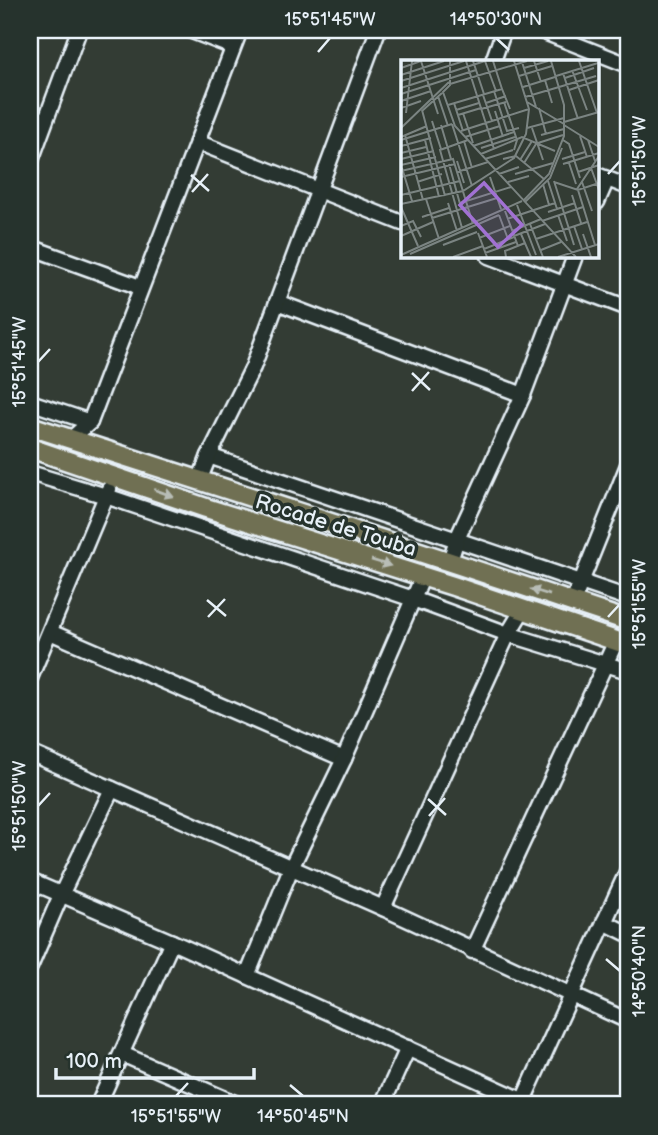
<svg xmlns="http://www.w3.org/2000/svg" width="658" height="1135" viewBox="0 0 658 1135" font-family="'Balsamiq Sans',sans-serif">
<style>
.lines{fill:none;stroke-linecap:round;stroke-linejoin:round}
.minor-casing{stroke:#e8f1f8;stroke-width:19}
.major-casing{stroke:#e8f1f8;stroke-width:23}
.minor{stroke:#26332d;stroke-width:14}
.major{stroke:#706f52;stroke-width:18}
.oneway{fill:#b8bdb6}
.ticks{fill:none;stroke:#e8f1f8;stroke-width:2.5}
.labels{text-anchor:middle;stroke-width:7;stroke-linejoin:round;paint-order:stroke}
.street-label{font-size:21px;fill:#e8f1f8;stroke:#26332d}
.inset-road{fill:none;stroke:#7b8482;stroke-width:2}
.view{fill:#a171d3;fill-opacity:0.15;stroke:#a171d3;stroke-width:3.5}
.inset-edge{fill:none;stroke:#e8f1f8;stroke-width:3.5}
.neatline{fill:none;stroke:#e8f1f8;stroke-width:2.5}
.ticks-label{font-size:18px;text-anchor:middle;fill:#e8f1f8}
</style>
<rect width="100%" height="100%" fill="#333c34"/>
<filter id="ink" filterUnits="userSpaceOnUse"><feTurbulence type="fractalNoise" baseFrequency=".0143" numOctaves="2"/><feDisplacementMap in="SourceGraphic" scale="14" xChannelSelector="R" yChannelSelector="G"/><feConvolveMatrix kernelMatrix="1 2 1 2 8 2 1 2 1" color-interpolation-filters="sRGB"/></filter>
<g filter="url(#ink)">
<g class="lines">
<defs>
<g id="minor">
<polyline points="189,30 233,47"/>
<polyline points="539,30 628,65"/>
<polyline points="493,61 504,30"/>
<polyline points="197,142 402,223"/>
<polyline points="30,163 79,30"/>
<polyline points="597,175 628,187"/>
<polyline points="597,202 607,179"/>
<polyline points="30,247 140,287"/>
<polyline points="489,256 628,308"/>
<polyline points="277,302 523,395"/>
<polyline points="30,402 90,422"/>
<polyline points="71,439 90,422 240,30"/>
<polyline points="209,456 628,598"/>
<polyline points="30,473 106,496 413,599 508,634 628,671"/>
<polyline points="199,481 209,456 253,367 378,30"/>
<polyline points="450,561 457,539 523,395 575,256"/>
<polyline points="573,602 628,465"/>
<polyline points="50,632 344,759"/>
<polyline points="30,678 109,489"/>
<polyline points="30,753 383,908 628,1021"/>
<polyline points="30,881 172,942 533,1105"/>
<polyline points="383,908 508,634 522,611"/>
<polyline points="604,922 628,934"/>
<polyline points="472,951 616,641"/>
<polyline points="30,967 61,895 112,789"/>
<polyline points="247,976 291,868 344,759 423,576"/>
<polyline points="122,1054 239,1105"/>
<polyline points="98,1105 172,942"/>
<polyline points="382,1105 408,1048"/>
<polyline points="521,1105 628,870"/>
</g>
<g id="major">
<path d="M30 426C230 490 429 554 628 621"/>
<polyline points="30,448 206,508 453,586 628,645"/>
</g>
</defs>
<!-- minor casing -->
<use href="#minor" class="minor-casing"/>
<!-- major casing -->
<use href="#major" class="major-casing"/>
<!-- minor -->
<use href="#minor" class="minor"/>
<!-- major -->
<use href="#major" class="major"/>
</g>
<!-- one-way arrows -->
<defs><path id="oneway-solid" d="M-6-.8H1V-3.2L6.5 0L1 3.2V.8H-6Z" transform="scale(1.75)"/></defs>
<g class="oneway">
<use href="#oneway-solid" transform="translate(164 493) rotate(20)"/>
<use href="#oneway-solid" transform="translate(381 563) rotate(17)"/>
<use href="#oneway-solid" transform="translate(540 592) rotate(-163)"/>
</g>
</g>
<!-- ticks -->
<path class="ticks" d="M496 38 509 50M318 52 330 38M608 174 620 161M191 175 209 191M192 192 208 174M38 362 50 349M412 373 430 390M412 391 429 372M207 600 226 616M208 617 225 599M608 617 620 604M428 799 446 815M38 806 50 793M429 816 445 798M606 959 620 971M290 1085 303 1096M176 1096 188 1083"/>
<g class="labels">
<!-- street labels -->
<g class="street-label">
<text transform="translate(336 525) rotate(17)" y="7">Rocade de Touba</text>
</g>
</g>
<!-- overview -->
<g transform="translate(401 60)">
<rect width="198" height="198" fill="#333c34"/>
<path class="inset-road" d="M20 1 37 54M49 1V25L42 32 54 66 175 197M65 1 93 89M72 1 83 34M84 1 95 31M92 1 101 29M133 1 140 22M178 1 196 53M121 2 135 47M0 8 20 1M123 8 147 1M171 10 186 50M162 13 177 59M0 15 43 1M118 16 151 6M155 16 197 3M164 18 193 8M144 20 151 43M0 21 63 1M49 24 126 1M122 27 154 17M158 27 195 16M0 28 84 1M168 30 198 20M93 31 106 71 118 68M0 34 75 10M82 35 91 61M37 36 47 66M124 37 158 27M0 41 30 31M103 42 116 80 113 90M126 42 163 64M53 43 62 71M85 43 105 36M47 45 101 29 109 49M0 48 20 41M138 48 145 74M80 49 105 42M21 50 44 136M55 50 78 43M21 51 41 33M94 51 102 77M5 53 11 1M62 53 72 83M57 55 80 48M31 61 40 89M163 62 198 52M51 64 71 126M40 65 50 99M163 65 198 87M0 68 48 22M126 68 163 58M131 68 142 100M60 71 128 49M4 75 22 140M140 75 163 69M179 76 186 97M0 77 26 66M64 77 99 66M0 80 51 64M24 80 38 137M162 80 168 84 179 118M187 80 194 101M63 81 71 108M137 83 162 75M0 86 30 78M72 86 113 72M80 88 114 77M0 93 25 87M80 94 121 77 154 91M0 99 33 91M84 99 112 90M102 99 115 96 143 119M161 99 184 92M119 100 131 81M56 101 63 123M123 103 135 84M168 103 175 124M48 104 59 144M162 104 198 93M0 105 35 97M1 108 11 141M190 108 198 130M0 111 52 99 72 164M56 112 87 102M177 112 198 105M98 114 118 107M114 114 152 103M0 117 54 104M89 117 100 149M147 121 156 149M153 121 173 185M16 122 41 114M107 122 128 116M153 122 177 130 198 123M181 122 191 151M142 124 148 145M176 129 198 96M177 130 194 185M0 135 59 121M171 135 180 163M25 139 38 179M123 140 148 114 163 76V45L150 1M124 142 149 118 161 88M47 143 56 171M59 143 110 127M0 144 62 131 113 98 125 74 128 49 113 1M116 145 135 195M0 147 17 186M104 151 117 186M147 152 174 143M98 155 107 179M157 155 166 181M21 157 48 148M31 158 96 138M106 159 154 143M141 161 182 147M129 164 142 197M0 166 12 161 20 177M173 166 181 189M61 168 39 90 67 80M111 171 140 159M77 173 86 197M120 174 130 197M182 174 190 197M0 176 32 162M113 176 144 164M78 178 109 166M135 179 186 162M42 185 76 172M83 189 113 177M140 190 160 182M84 193 115 182M9 194 98 155M0 195 121 141M52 197 82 186M105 197 104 191 124 183M157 197 198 184"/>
<path class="view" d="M83 123 121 165 97 187 59 145Z"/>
<rect width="198" height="198" class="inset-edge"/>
</g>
<!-- margin -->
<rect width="658" height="1135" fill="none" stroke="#26332d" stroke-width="77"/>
<!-- scale -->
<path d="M56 1068v10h198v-10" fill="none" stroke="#e8f1f8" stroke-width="3.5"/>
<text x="66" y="1068" font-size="21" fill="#e8f1f8" stroke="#26332d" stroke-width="5" paint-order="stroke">100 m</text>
<rect x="38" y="38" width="582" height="1058" class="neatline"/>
<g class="ticks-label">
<text x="330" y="25">15°51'45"W</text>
<text x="496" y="25">14°50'30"N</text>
<text transform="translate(639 161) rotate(-90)" y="6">15°51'50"W</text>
<text transform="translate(19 362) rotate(-90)" y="6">15°51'45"W</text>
<text transform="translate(639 604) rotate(-90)" y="6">15°51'55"W</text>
<text transform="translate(19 806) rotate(-90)" y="6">15°51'50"W</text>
<text transform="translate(639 971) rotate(-90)" y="6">14°50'40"N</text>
<text x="176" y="1122">15°51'55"W</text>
<text x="303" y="1122">14°50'45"N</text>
</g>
</svg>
